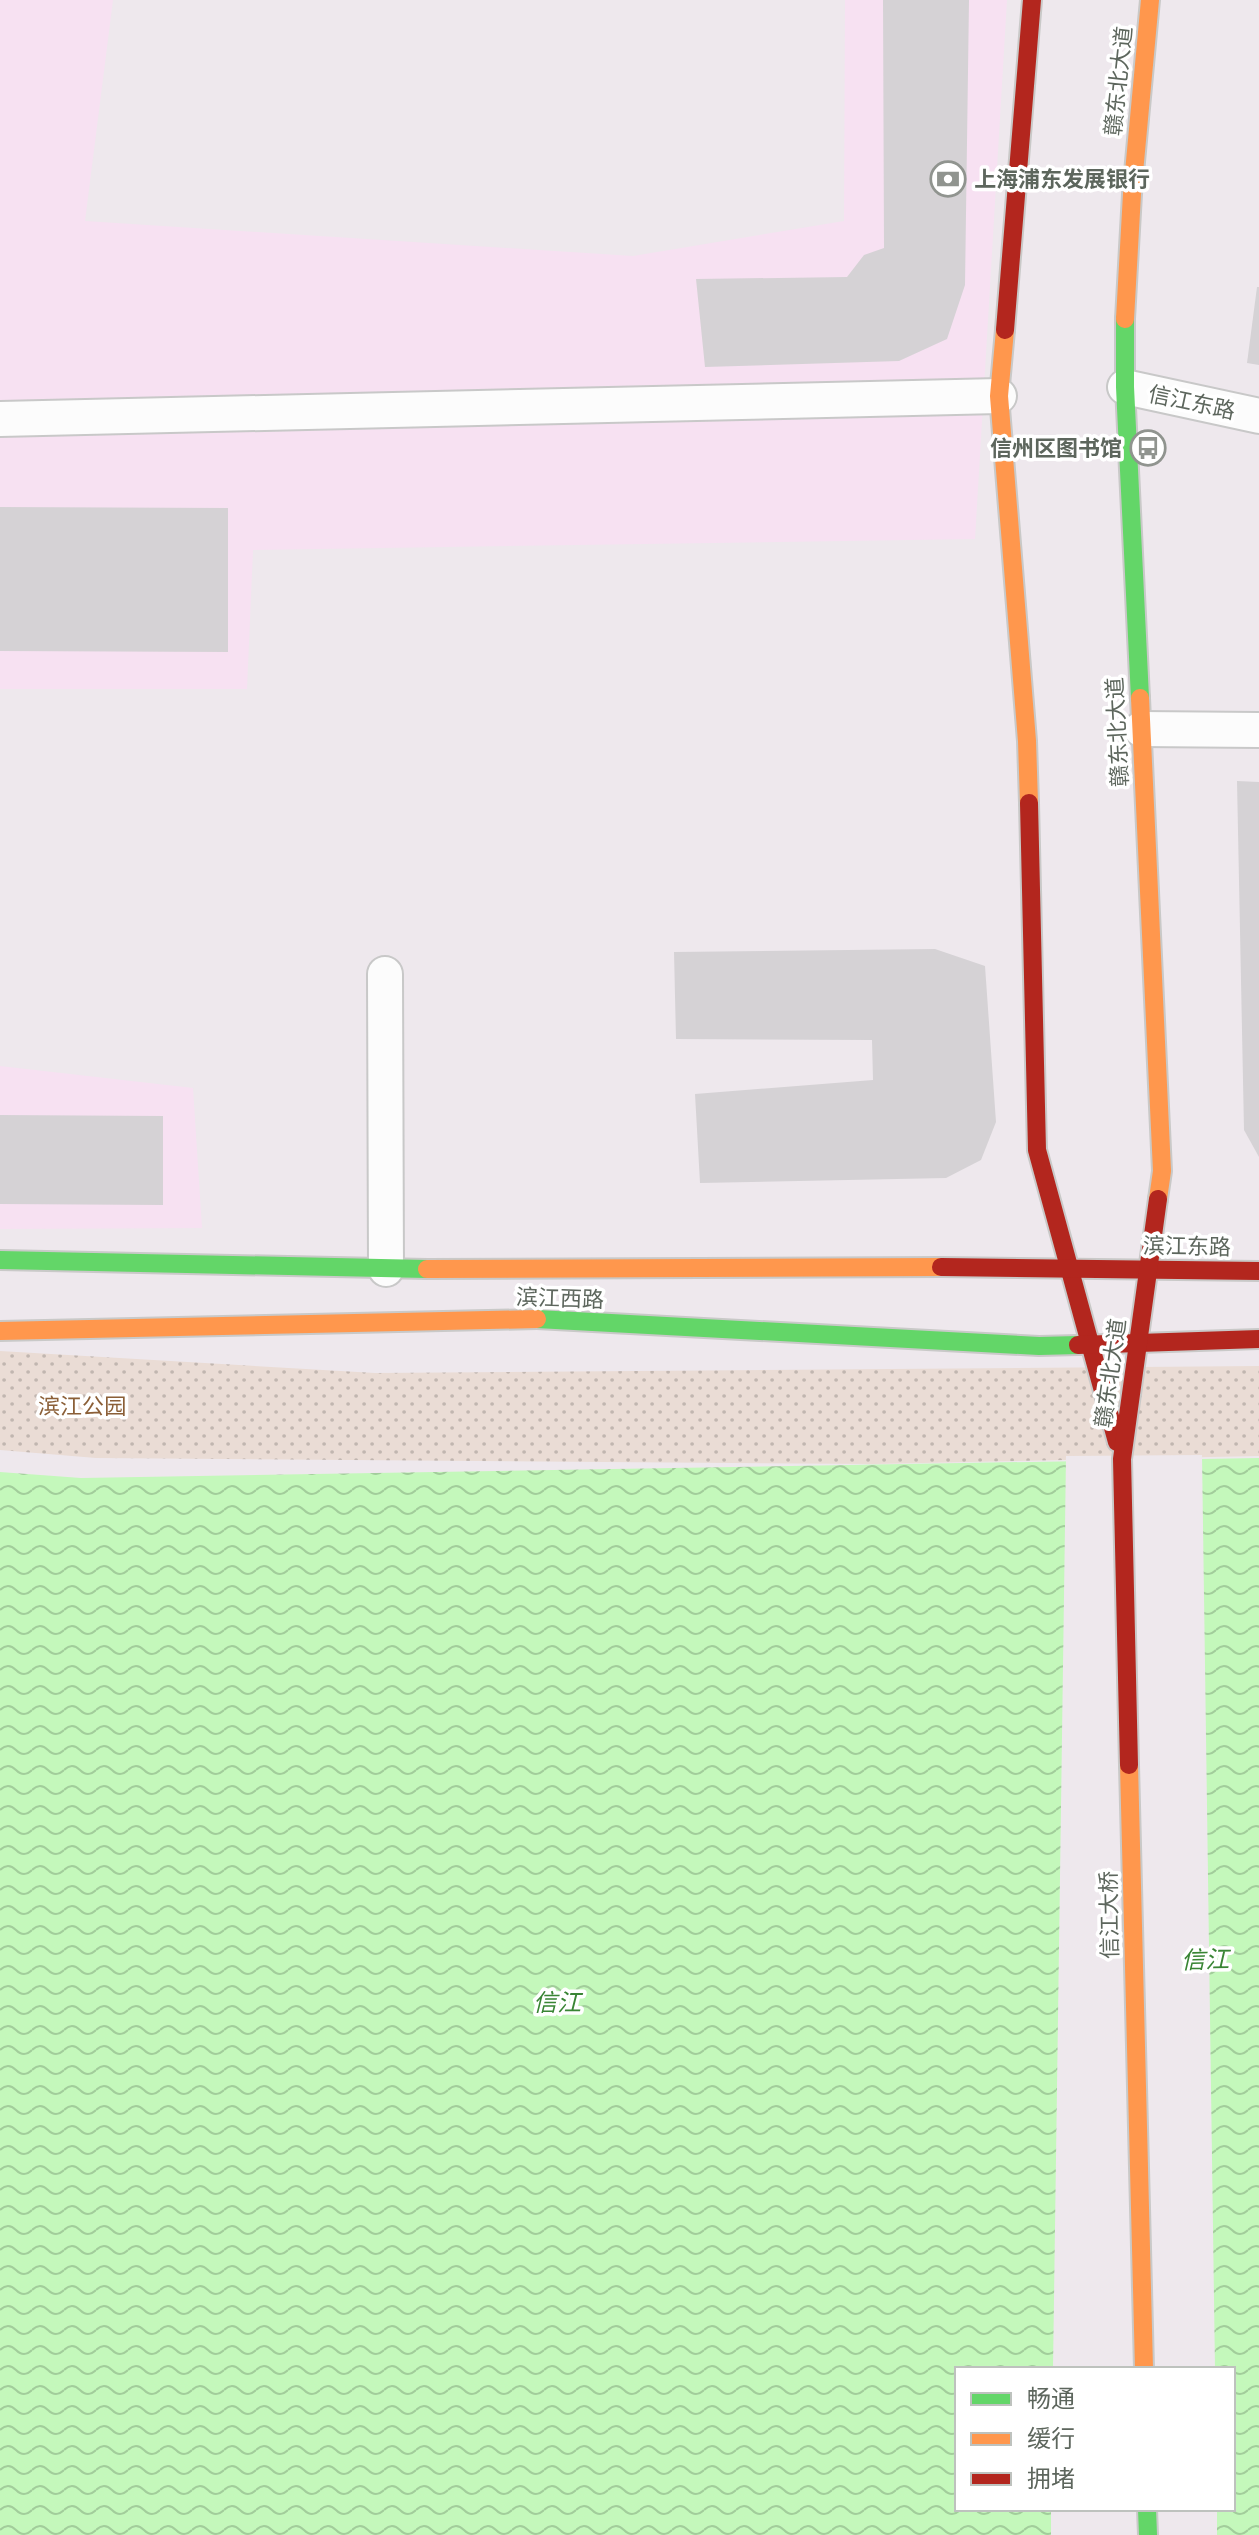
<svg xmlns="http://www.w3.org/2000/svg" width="1259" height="2535" viewBox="0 0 1259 2535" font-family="'Roboto Condensed','Noto Sans SC',sans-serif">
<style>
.commercial{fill:#f7e1f2}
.park{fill:url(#park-dots)}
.water{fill:url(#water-waves);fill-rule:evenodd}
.pier{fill:#eee8ed}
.building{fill:#d5d2d5}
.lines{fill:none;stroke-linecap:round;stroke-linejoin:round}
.street-casing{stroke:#c8c8c8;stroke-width:38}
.fast-casing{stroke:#c9c9c8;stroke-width:22}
.slow-casing{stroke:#c9c9c8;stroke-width:22}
.jam-casing{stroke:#c9c9c8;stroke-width:22}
.street{stroke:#fcfcfc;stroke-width:34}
.fast{stroke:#63d668;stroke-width:18}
.slow{stroke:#ff974d;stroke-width:18}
.jam{stroke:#b3261e;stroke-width:18}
.labels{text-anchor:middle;stroke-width:7;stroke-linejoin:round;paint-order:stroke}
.street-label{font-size:22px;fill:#5d665d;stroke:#fff}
.poi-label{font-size:22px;font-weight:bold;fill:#5d665d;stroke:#fff;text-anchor:start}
.park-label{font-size:22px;fill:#8b5f37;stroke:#fff}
.water-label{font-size:24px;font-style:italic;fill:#398534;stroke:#fff}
</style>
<defs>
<pattern id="park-dots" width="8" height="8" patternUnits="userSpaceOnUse" patternTransform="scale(2)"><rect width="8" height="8" fill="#eadcd5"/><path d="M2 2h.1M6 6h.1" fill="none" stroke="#c1b6b0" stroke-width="1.8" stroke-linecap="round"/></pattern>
<pattern id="water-waves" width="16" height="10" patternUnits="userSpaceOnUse" patternTransform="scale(2)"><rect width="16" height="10" fill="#c4f8bb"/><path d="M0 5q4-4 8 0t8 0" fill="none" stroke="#a2cd9b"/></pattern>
</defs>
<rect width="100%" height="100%" fill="#eee8ed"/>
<!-- commercial -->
<g class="commercial">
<polygon points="0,0 113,0 85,221 633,256 844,221 845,0 1007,0 975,539 253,550 247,689 0,689"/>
<polygon points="0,1066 193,1088 202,1228 0,1229"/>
</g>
<!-- park -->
<polygon class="park" points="0,1351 375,1373 1259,1366 1259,1456 875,1464 96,1458 0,1450"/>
<!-- water -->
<path class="water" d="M1259 1458V2535H0V1472L81 1478ZM957 2369H1233V2509H957Z"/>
<!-- pier -->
<g class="pier">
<polygon points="1202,1455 1215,2369 1053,2369 1066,1456"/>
<rect x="1051" y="2509" width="166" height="26"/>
</g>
<!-- building -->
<g class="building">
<polygon points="883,0 969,0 965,285 947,339 899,361 705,367 696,279 847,277 864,255 884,248"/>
<polygon points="1257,287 1259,287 1259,365 1247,363"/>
<polygon points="0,507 228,508 228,652 0,651"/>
<polygon points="1237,781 1259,782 1259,1157 1244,1130"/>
<polygon points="935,949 985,966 996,1122 981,1160 946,1178 700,1183 695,1094 873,1080 872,1040 676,1039 674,952"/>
<polygon points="0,1115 163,1116 163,1205 0,1204"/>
</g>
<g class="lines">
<defs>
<g id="street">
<polyline points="1125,387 1259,416"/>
<polyline points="0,419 999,396"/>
<polyline points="1141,729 1259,730"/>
<polyline points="385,974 386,1269"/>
</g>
<g id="fast">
<polyline points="1125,319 1125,387 1140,698"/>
<polyline points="0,1260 427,1269"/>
<polyline points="537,1319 1039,1346 1078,1345"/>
<polyline points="1147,2509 1148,2535"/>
</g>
<g id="slow">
<polyline points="1125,319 1132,194 1150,0"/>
<polyline points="1005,330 999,396 1027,741 1029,803"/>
<polyline points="1140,698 1162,1171 1158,1199"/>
<polyline points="427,1269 941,1267"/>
<polyline points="0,1331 537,1319"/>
<polyline points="1129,1765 1144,2369"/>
</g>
<g id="jam">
<polyline points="1005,330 1032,0"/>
<polyline points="1029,803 1037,1150 1117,1442"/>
<polyline points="941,1267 1259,1271"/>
<polyline points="1078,1345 1259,1339"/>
<polyline points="1129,1765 1122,1459 1158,1199"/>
</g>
</defs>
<!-- street casing -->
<use href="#street" class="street-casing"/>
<!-- fast casing -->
<use href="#fast" class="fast-casing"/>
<!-- slow casing -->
<use href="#slow" class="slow-casing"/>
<!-- jam casing -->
<use href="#jam" class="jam-casing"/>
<!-- street -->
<use href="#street" class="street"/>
<!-- fast -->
<use href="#fast" class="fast"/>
<!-- slow -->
<use href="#slow" class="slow"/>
<!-- jam -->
<use href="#jam" class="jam"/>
</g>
<!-- icons -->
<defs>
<symbol id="bank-ring" viewBox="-11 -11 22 22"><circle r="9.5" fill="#fff" stroke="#90948f" stroke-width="1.5"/><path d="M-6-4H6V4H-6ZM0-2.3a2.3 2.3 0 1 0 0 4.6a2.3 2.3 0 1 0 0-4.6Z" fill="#90948f"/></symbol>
<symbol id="bus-ring" viewBox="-11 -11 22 22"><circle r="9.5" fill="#fff" stroke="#90948f" stroke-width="1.5"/><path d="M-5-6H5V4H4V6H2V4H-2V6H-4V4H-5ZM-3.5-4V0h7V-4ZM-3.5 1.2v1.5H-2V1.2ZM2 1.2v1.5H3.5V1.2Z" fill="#90948f"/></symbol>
</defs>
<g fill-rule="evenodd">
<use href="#bank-ring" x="928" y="159" width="40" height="40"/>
<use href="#bus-ring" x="1128" y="428" width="40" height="40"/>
</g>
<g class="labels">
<!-- street labels -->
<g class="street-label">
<text transform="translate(1118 81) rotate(-84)" y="8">赣东北大道</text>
<text transform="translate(1192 402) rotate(12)" y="8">信江东路</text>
<text transform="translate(1117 732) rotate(-93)" y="8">赣东北大道</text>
<text transform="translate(1187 1246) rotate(1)" y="8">滨江东路</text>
<text transform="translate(560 1298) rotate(2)" y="8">滨江西路</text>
<text transform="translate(1110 1373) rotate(-82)" y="8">赣东北大道</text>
<text transform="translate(1109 1915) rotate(-91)" y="8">信江大桥</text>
</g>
<!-- poi labels -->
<g class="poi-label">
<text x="974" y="187">上海浦东发展银行</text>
<text x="1122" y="456" text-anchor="end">信州区图书馆</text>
</g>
<!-- park labels -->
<g class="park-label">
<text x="82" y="1414">滨江公园</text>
</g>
<!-- water labels -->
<g class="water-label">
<text transform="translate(1205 1960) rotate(-1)" y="8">信江</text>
<text x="557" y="2011">信江</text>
</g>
</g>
<!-- legend -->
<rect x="955" y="2367" width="280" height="144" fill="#ffffff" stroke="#bec2be" stroke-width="2"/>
<rect x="971" y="2393" width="40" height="12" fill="#63d668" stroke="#bec2be" stroke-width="2"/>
<text x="1027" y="2407" font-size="24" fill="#5d665d">畅通</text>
<rect x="971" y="2433" width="40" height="12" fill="#ff974d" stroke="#bec2be" stroke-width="2"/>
<text x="1027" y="2447" font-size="24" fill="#5d665d">缓行</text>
<rect x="971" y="2473" width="40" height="12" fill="#b3261e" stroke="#bec2be" stroke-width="2"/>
<text x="1027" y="2487" font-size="24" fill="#5d665d">拥堵</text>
</svg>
